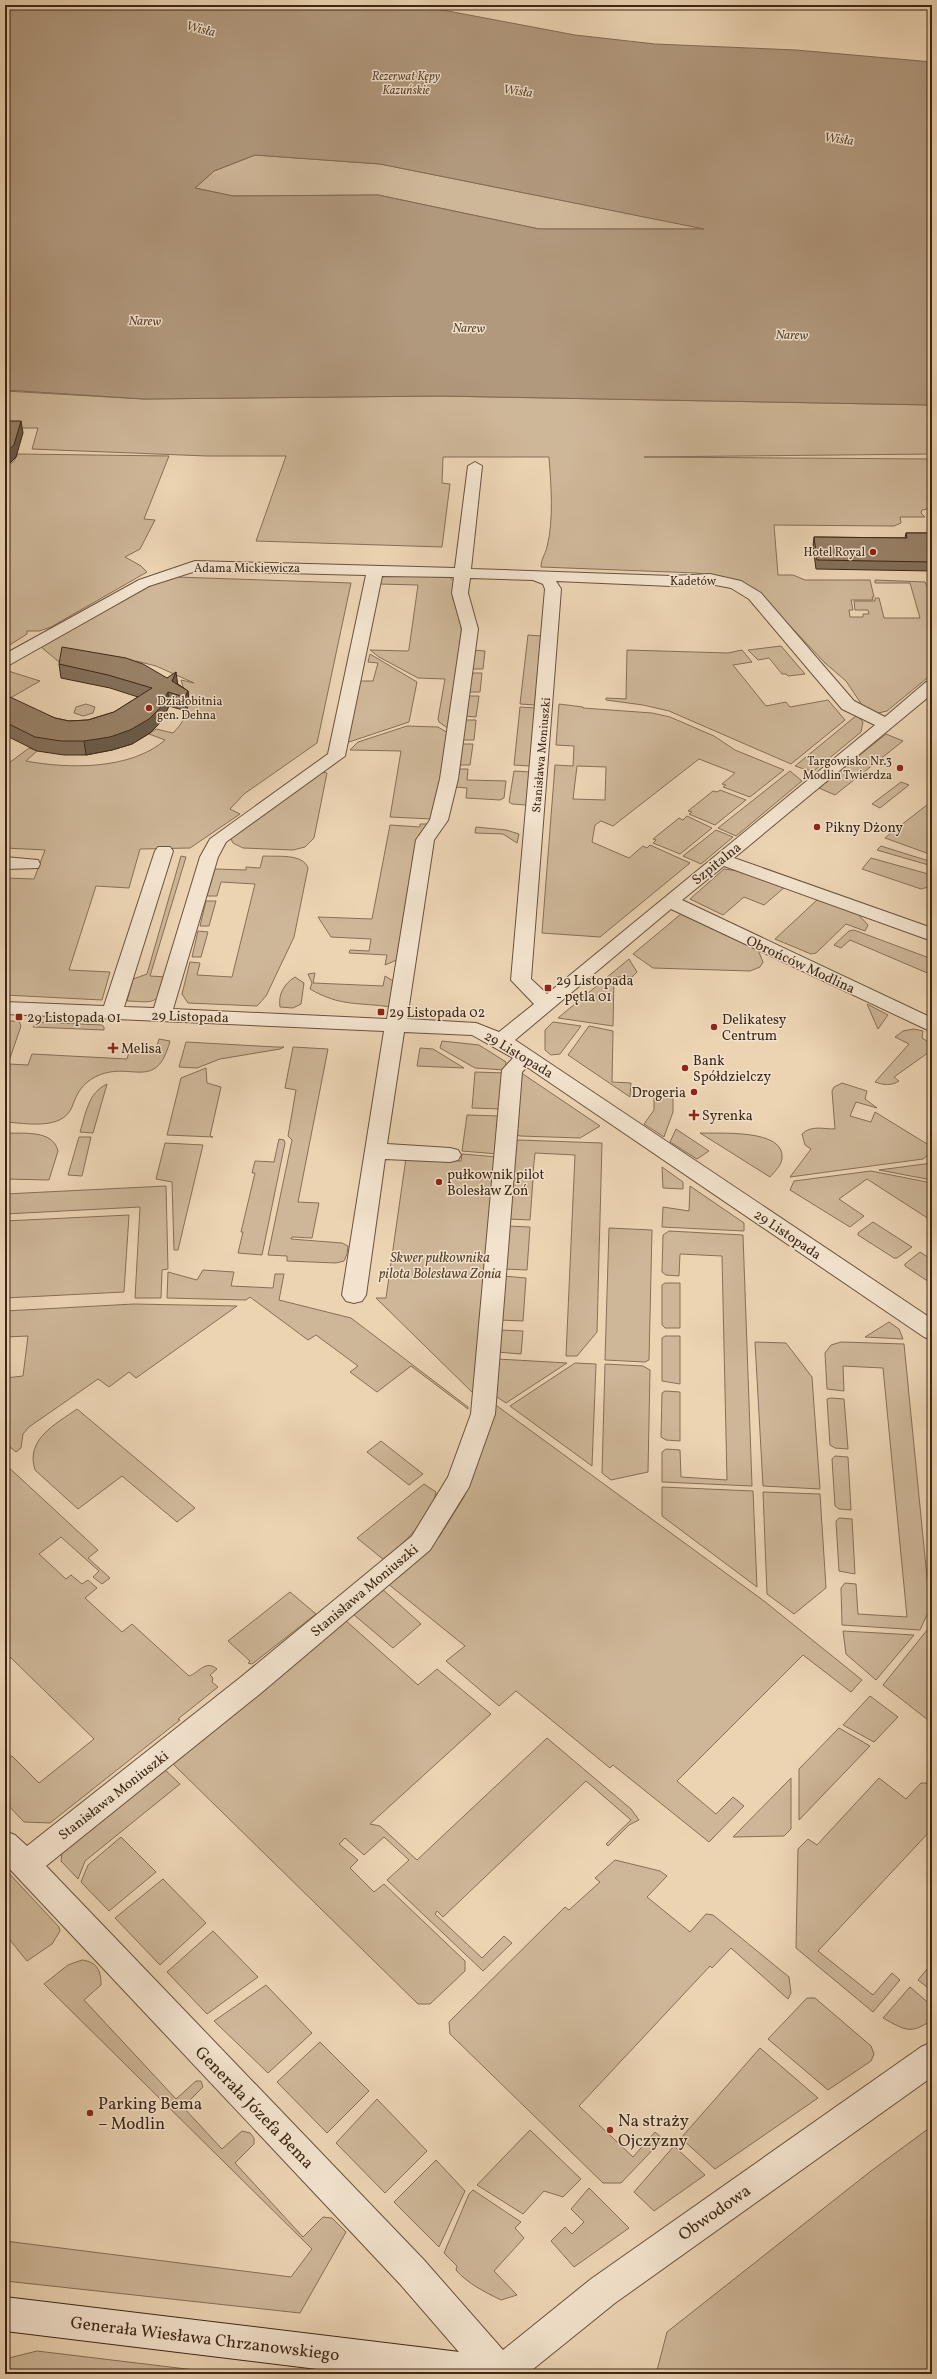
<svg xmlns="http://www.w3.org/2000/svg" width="937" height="2379" viewBox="0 0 937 2379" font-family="Vollkorn,serif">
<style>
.green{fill:#ceb798;stroke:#866f56;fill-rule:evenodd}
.water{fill:#b1997d;stroke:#836b53;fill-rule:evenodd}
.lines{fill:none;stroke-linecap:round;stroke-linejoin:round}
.street-casing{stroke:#6a523c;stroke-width:2}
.secondary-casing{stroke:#3e2715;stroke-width:2}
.street{fill:#f3e3ce;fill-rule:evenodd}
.secondary{fill:#f3e3ce;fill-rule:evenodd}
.wall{fill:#836f59;stroke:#3e2715}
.shaded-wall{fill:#6a5a48;stroke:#3e2715}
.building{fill:#988167;stroke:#3e2715}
.poi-dot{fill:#8f2418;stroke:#f3e3ce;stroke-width:1.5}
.labels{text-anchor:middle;stroke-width:3;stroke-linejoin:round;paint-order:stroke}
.far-park-label{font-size:12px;font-style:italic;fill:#5b442f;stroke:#f3e3ce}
.far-poi-label{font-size:12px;fill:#3e2715;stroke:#f3e3ce;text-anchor:end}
.far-street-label{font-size:12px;fill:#3e2715;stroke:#f3e3ce}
.far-water-label{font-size:13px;font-style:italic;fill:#604934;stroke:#f3e3ce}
.poi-label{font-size:14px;fill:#3e2715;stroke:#f3e3ce;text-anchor:start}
.street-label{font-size:14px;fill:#3e2715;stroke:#f3e3ce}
.park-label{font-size:14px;font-style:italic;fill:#5b442f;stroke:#f3e3ce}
.near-poi-label{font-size:17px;fill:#3e2715;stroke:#f3e3ce;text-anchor:start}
.near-street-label{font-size:17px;fill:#3e2715;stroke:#f3e3ce}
</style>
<rect width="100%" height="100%" fill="#ecd4b3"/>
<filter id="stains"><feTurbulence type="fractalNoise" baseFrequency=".005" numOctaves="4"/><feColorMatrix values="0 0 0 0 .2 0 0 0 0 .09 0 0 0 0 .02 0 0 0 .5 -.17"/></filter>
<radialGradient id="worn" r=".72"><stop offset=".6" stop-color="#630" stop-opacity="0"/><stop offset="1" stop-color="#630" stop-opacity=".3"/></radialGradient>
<!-- green -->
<g class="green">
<polygon points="255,155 380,164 706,229 539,229 378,195 233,196 195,188 214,171"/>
<path d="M5 391 144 399 440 396 932 405V454L644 457 932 459V508L922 510 921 513 925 517H900L901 523 894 526 774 525 778 575H793L805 580H870L874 597H872L873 600H851L853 610H849L850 617H863V614H869L868 610H855L854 601H875V598H879L884 618H920L910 583H875V580L925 582 927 587 932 590V674L887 711 874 714 862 705 846 681 825 663 760 594 729 579 697 573 541 567C541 559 545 555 547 547 554 520 551 485 549 457H443L442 483 450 484 442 547 256 541 286 456H207L32 449 38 428H5Z"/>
<polygon points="18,454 169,456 144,519 155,520 140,549 125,557 141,566 147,572 51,627 39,631 27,631 27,634 5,648 5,468 14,461"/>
<polygon points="389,575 449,577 454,581 453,599 459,613 462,634 449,729 439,722 438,719 445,679 418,678 379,657 370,650 408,651 409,649 418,585 378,584 382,577"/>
<path d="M176 577 351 583 317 743 244 794 230 809 240 814 190 848 140 849 129 888 96 886 69 970 110 972 102 1000 5 995V878L34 879 45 850 5 848V766L29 748 37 751 26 761C68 769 131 770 165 740L149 734 156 729 173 733C192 714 188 703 181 680L194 683 156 666 136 661 126 670 64 666 41 647 154 584Z"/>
<polygon points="528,635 541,636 535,705 520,704"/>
<polygon points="781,646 805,674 788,676 786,674 782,674 769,658 758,660 748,650"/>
<polygon points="473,650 485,651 483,669 470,669"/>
<polygon points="627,650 728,653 742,650 752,662 733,665 766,706 786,702 790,707 828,700 845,720 791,764 669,711 643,705 606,700 606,698 626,699"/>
<polygon points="370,654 417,682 409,722 346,743 359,681 373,681 378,663 368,662"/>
<polygon points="5,670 40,681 5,701"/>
<polygon points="470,673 482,673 480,692 468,692"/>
<polygon points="467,696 479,696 476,717 464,716"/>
<polygon points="86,704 95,707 93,713 83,716 74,713 76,707"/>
<path d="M559 704 583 707V708L652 713 670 717 714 736 735 750 784 770 750 797 723 787 726 785 722 784 735 773 699 759 613 826 601 821 595 825 592 842 629 858 643 846 647 848 650 845 690 863 600 937 542 933 555 765 573 766 574 746 556 745ZM577 766 606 767 605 800 573 799Z"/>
<polygon points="520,707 535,708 530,766 514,765"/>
<polygon points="857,715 863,722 861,732 815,770 807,770 795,766"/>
<polygon points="463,720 476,720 474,740 461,740"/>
<polygon points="407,726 438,727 448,733 443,772 432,819 390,817 401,751 350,750 358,742"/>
<polygon points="886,734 903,741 835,795 819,788"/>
<polygon points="460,744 473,744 470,765 458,765"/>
<polygon points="458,769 468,769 467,780 506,781 504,798 500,800 466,798 467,788 455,787"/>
<polygon points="514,771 530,772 526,805 512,804 509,802"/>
<polygon points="790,771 802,781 736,836 718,828"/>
<polygon points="322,772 327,773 314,838 305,847 293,850 243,848 233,843 231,839 234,835"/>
<polygon points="901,782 909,785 880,808 872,804"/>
<polygon points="720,790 746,800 715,825 689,814 692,812 688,811 713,791 717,792"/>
<polygon points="932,801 932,855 885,838 891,833"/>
<polygon points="687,816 712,828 680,854 653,843 656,840 653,839 679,818 683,820"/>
<polygon points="420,824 427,824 399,959 385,965 387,955 349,953 350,950 369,951 371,939 331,937 318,917 372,919 390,825 420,827"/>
<polygon points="476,827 506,830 519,834 517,843 503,834 475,833"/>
<polygon points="716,830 733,837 701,864 683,856"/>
<polygon points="881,846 932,862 932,866 877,850"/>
<path d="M181 856 186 857 150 976 167 977C156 1006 156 1002 127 1001L133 979 147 974Z"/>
<path d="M263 856C276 857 303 853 308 868L294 937 266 996 257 1006 188 1003 182 994 190 962 200 963 197 975 232 977 255 884 221 882 217 896H207L215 869 246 870V867L260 868Z"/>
<polygon points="871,858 932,875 932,886 921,889 862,869"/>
<polygon points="724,869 739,871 785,887 764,905 744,897 723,915 690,899"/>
<polygon points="818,899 856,912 868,925 865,931 846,924 816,953 811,954 775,939"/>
<polygon points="206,901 216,901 209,926 200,926"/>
<polygon points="681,914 758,950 763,962 760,967 750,971 653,968 633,954"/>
<polygon points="854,930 932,959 932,975 850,940 841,948 834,945 849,931"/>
<polygon points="198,931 208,932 201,957 192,957"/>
<polygon points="629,959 637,972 632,977 614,977 613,1026 558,1018"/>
<path d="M315 973 313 983 383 986 385 976 395 982 391 1007C358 1002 341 1007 310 989L312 983 308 974Z"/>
<path d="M295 977 304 983 301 1004 293 1008 280 1007C278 994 284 984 295 977Z"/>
<polygon points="867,1004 888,1015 878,1029"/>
<path d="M5 1021H19L21 1026 8 1064 28 1065 32 1054 127 1059 129 1052 155 1053 159 1039 170 1041C156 1094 130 1059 95 1077 82 1084 77 1093 72 1107 62 1131 25 1123 5 1122Z"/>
<polygon points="37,1022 102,1025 104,1027 104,1030 33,1027"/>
<polygon points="553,1022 581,1026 560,1054 551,1055 545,1050 545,1030"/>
<polygon points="589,1026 613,1031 612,1082 631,1083 630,1097 568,1055"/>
<path d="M914 1029 923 1031 922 1038 932 1044V1050L894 1077 899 1081C892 1086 883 1085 875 1082L909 1044 895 1037 903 1031Z"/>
<polygon points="442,1041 479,1045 506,1062 505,1070 475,1068 440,1048"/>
<polygon points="186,1042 276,1047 284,1047 280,1049 220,1059 197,1068 179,1067"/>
<polygon points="293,1047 328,1049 298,1202 319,1203 312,1238 292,1237 291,1239 342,1243 348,1246 347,1254 344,1261 336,1263 287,1261 287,1256 268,1255 292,1140 288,1136 296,1090 285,1088"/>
<polygon points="420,1048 433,1049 464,1068 417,1066"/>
<polygon points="206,1068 207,1083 221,1087 210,1136 213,1137 167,1135 181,1078"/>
<polygon points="475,1072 505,1073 502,1109 472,1108"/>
<polygon points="520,1072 600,1126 580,1138 520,1136 514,1133"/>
<path d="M842 1083 867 1091 865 1099 877 1108 856 1102 850 1116 871 1122 875 1112 932 1147V1152L923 1159 790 1177 811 1149 805 1145 802 1134C811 1125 823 1129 835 1129L832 1091 834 1087Z"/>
<path d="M107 1084 93 1133 80 1132C86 1113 88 1093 107 1084Z"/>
<polygon points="654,1096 673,1097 673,1112 664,1137 644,1124 654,1110"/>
<polygon points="467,1115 501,1116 498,1154 462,1151"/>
<polygon points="676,1129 709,1151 697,1159 670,1142"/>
<path d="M5 1133C22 1134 53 1129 58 1151L49 1180 5 1179Z"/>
<path d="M700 1133C718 1134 786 1128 782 1159 781 1166 774 1172 770 1177Z"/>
<polygon points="79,1137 91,1137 82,1176 68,1175"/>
<polygon points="279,1139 284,1140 285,1143 262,1255 238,1253 243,1232 241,1232 255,1173 252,1173 255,1161 274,1162"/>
<polygon points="519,1140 602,1143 597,1332 577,1356 566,1356 575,1155 535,1153 533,1173 512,1172 514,1142"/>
<polygon points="165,1143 203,1145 178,1250 174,1250 172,1182 156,1179"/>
<polygon points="462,1154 498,1157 477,1397 376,1298 386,1298 406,1158 461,1161"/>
<polygon points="932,1163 932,1180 879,1170"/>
<polygon points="662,1167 683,1182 683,1189 663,1188"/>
<polygon points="871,1171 932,1183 932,1221 867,1179 839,1199 864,1216 850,1227 790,1190 794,1181"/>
<polygon points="511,1178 533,1180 530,1220 508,1219"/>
<polygon points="166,1186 168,1269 162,1270 161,1298 135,1298 140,1207 5,1214 5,1194"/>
<polygon points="690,1186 744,1223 744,1231 662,1227 663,1207 689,1211"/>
<polygon points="129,1215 124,1292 5,1298 5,1221"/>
<polygon points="873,1222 912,1247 897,1258 894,1258 858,1235 858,1233"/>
<polygon points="507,1226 530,1227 527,1270 504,1269"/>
<polygon points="609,1228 652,1230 649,1360 645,1362 605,1360"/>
<polygon points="669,1231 743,1235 752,1486 662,1482 662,1452 666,1449 680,1450 681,1477 727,1480 722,1256 680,1254 679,1276 666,1275 662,1272 663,1235"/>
<polygon points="920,1252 932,1260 932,1284 905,1266 905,1264"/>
<polygon points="203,1270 234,1272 231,1286 273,1288 275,1274 284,1274 279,1300 351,1318 468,1407 468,1409 411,1366 377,1392 350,1372 358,1366 316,1335 308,1340 250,1297 246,1300 167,1298 168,1272 197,1280"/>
<polygon points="503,1276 526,1278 523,1321 500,1320"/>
<polygon points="665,1283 680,1283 680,1328 665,1328 662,1325 662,1285"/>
<polygon points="134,1304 237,1306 136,1378 129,1372 109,1387 98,1379 29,1427 23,1434 21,1448 16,1452 5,1443 5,1378 23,1376 28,1336 5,1337 5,1311"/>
<polygon points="889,1322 899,1329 903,1339 865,1337"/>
<polygon points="499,1330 523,1331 521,1354 497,1352"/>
<polygon points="665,1336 680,1336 680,1384 662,1381 662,1338"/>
<polygon points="755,1342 786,1343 812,1377 820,1489 763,1486"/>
<polygon points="841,1342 904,1344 930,1608 920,1630 842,1625 841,1588 845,1583 856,1584 858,1614 907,1617 883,1368 843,1366 844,1391 827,1389 825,1353 831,1345"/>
<polygon points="498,1359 567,1363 506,1403 494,1395"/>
<polygon points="575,1363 596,1364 592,1466 510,1406"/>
<polygon points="605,1364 643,1366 650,1370 648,1472 611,1480 602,1473"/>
<polygon points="665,1391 680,1392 680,1441 666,1440 661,1437 662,1393"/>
<polygon points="831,1398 844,1399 848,1449 835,1448 830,1445 827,1399"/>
<polygon points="493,1403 764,1601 862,1680 851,1692 803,1655 677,1781 716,1814 733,1797 744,1806 709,1842 613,1765 610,1768 516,1691 499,1706 446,1661 465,1646 387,1583 439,1537 464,1497"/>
<path d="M77 1409 195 1508 177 1522 122 1476 78 1509 35 1470C25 1439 56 1424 77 1409Z"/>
<polygon points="381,1441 423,1474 409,1485 367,1452"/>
<polygon points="835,1456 848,1457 851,1510 839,1509 835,1506 832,1459"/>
<path d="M5 1464 98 1550 88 1558 110 1578 102 1584 93 1577 99 1571 61 1537 39 1554 66 1579 71 1575 82 1584 88 1580 97 1588 85 1598 122 1632 132 1624 189 1676C199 1673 205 1659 217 1669L210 1675 213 1678 212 1682 218 1687 178 1719 180 1720 50 1823 24 1822 5 1802V1759L12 1756 39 1783 94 1739 5 1652Z"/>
<path d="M424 1484 436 1492C432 1517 403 1544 384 1560L357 1538Z"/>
<polygon points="662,1487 753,1491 757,1587 662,1516"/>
<polygon points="763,1492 820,1494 826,1588 794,1614 767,1594"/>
<polygon points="839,1518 852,1519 855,1574 839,1571 836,1521"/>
<polygon points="381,1588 421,1624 393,1648 353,1614"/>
<polygon points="290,1592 316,1614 252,1664 248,1663 250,1661 228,1641"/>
<polygon points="345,1620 418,1685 437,1669 491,1714 370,1824 380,1826 417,1860 547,1738 631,1809 639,1820 629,1825 608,1846 606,1844 631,1820 586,1781 443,1917 437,1911 435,1914 482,1958 504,1936 512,1943 483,1971 387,1880 409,1860 384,1837 364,1855 345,1838 339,1844 358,1860 350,1868 374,1892 384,1884 465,1961 465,1971 430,2004 418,2004 171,1762"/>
<polygon points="932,1624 932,1723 883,1685"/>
<polygon points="843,1631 914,1635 876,1680 846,1654"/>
<polygon points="870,1696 898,1717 874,1742 843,1725"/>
<polygon points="839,1728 870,1746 799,1820 799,1769"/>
<polygon points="163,1768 180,1784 85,1861 78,1879 61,1861 62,1853"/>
<polygon points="791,1778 791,1829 784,1836 733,1837"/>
<polygon points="879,1778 906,1799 921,1783 927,1783 932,1787 932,1829 818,1951 873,1995 892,1973 900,1980 873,2012 796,1948 798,1849 808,1839 817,1845"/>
<polygon points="121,1837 156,1872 109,1911 81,1882 88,1865"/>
<polygon points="615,1860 660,1871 667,1876 647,1897 690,1932 706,1914 713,1915 789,1977 791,1993 788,1999 731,1948 712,1968 710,1966 579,2106 633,2157 655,2132 663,2139 621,2183 603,2183 450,2034 449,2022 565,1907 569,1910 600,1882 595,1878"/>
<polygon points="5,1869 59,1927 60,1931 52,1944 27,1961 5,1934"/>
<polygon points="163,1879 206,1923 160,1965 115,1918"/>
<polygon points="213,1931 258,1977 207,2014 167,1972"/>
<path d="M82 1960C97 1962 101 1970 101 1985L84 2000 176 2099 196 2081H201L203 2087 183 2107 222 2149 242 2131 250 2133 254 2138V2144L235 2163 303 2237 323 2217 332 2218 346 2232 300 2313 5 2281V2241L291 2277 312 2249 44 1984 68 1965Z"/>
<polygon points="932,1963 932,1991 918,1980"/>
<polygon points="266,1985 312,2033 268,2073 214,2021"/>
<path d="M910 1987 932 2006V2020C910 2035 905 2030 883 2018Z"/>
<polygon points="807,1998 815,1998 871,2046 874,2054 871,2061 828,2090 768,2039"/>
<polygon points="320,2042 369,2091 327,2133 277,2082"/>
<polygon points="760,2048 818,2098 715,2169 681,2138"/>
<polygon points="377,2099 427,2151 385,2193 336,2143"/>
<polygon points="932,2126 932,2374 656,2374 667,2332 871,2171"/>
<polygon points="530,2130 581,2179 563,2197 544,2191 523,2214 477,2185"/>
<polygon points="674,2146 705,2175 654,2211 634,2192"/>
<polygon points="436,2160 465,2191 439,2247 394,2202"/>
<polygon points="589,2188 629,2228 574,2267 551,2241 565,2227 572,2234 584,2222 571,2209"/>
<path d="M473 2190 521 2222 515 2228 524 2238 494 2271 517 2295 501 2300C485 2292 468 2284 456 2270L457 2266 444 2253 469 2194Z"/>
<polygon points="37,2351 228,2374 5,2374 5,2359"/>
</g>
<!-- water -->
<path class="water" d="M5 5H416L575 35 655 44 796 50 932 62V405L440 396 144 399 5 390ZM255 155 380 164 704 229H539L378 195 233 196 195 188 214 171Z"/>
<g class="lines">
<defs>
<g id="street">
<path d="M475 462 482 466 471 569 671 576 710 574 741 581 761 593 854 701 885 717 926 682 932 681V694L734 858 932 928V941L724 866 682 900 932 1018V1032L671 909 515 1040 932 1319V1340L924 1337 527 1067 522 1072 495 1414 469 1487 430 1550 261 1693 46 1866 424 2260 503 2350 591 2279 921 2047 932 2042V2077L615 2303 527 2374H478L400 2284 5 1864V1831L15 1835 27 1846 241 1677 412 1536 448 1477 471 1414 502 1070 513 1058 472 1035 404 1032 387 1144 450 1148 458 1150 461 1155 458 1160 450 1162 385 1159 366 1295 362 1301 354 1303 346 1301 342 1295 384 1031 5 1014V1002L104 1006 155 851 158 847H170L173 851 124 1007 154 1008 200 857 210 839 328 754 366 575 196 571 149 586 11 664 5 666V654L139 580 195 561 455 568 468 466ZM382 576 454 577 452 593 462 629 440 779 430 820 416 840 387 1019 173 1009 218 857 226 842 345 756ZM470 578 533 580 543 584 545 589 511 980 534 1004 499 1032 476 1023 407 1019 434 840 448 820 458 779 478 629 468 593ZM556 581 671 586 710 584 731 588 749 599 842 709 875 725 547 994 531 979 561 589Z"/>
<polygon points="5,857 38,860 40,864 38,868 5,869"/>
</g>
<polygon id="secondary" points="5,2297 501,2357 513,2362 518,2374 358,2374 5,2331"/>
</defs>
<!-- street casing -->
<use href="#street" class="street-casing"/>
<!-- secondary casing -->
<use href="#secondary" class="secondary-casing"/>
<!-- street -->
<use href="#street" class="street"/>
<!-- secondary -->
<use href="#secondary" class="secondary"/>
</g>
<!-- wall -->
<g class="wall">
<polygon points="906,533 932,533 932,571 816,569 813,546 814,537 905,538"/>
<polygon points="59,664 178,684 188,691 189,704 186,711 169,706 161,722 150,733 132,744 112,750 86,755 64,755 37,751 5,735 5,699 55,718 69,721 88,720 114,712 138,697 110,688 61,678"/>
</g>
<!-- shaded-wall -->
<g class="shaded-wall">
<polygon points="21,421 23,433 16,457 5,468 5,453"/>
<polygon points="176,672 178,686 174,695 172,681"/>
<polygon points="188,691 189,704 186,711 185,697"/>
<polygon points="168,692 169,706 161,722 150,733 132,744 112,750 86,755 84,741"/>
</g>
<!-- building -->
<g class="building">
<polygon points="5,421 21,421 14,445 5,453"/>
<polygon points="906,533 932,533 932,562 817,560 814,537 907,538"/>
<polygon points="62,647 126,658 143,664 167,678 176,672 172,681 188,691 185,697 168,692 160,708 149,719 130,730 110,737 84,741 61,741 35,737 5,722 5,699 10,697 55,718 69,721 88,720 114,712 152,688 108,675 59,664"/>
</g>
<!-- markers -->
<g class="poi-dot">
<circle cx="873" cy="552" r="4"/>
<circle cx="149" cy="708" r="4"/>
<circle cx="900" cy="768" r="4"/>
<circle cx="817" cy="827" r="4"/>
<rect x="544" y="984" width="8" height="8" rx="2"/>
<rect x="377" y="1008" width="8" height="8" rx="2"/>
<rect x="15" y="1013" width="8" height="8" rx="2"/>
<circle cx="714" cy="1027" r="4"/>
<path d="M111 1042h4v4h4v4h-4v4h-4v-4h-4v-4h4z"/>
<circle cx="685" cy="1068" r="4"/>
<circle cx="694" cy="1092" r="4"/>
<path d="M692 1109h4v4h4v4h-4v4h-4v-4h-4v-4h4z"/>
<circle cx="439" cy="1182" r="4"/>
<circle cx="90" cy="2113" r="4"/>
<circle cx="610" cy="2130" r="4"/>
</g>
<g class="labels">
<!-- far-park labels -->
<g class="far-park-label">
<text x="406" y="80">Rezerwat Kępy<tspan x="406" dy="14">Kazuńskie</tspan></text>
</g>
<!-- far-poi labels -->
<g class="far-poi-label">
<text x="865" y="556">Hotel Royal</text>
<text x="157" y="705" text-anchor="start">Działobitnia<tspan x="157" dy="14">gen. Dehna</tspan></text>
<text x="892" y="765">Targowisko Nr.3<tspan x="892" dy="14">Modlin Twierdza</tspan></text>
</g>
<!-- far-street labels -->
<g class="far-street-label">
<text x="247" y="572">Adama Mickiewicza</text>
<text x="693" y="585">Kadetów</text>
<text transform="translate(541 755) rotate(-85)" y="4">Stanisława Moniuszki</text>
</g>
<!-- far-water labels -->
<g class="far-water-label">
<text transform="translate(201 28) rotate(14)" y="5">Wisła</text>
<text transform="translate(518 90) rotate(8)" y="5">Wisła</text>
<text transform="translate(839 138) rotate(8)" y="5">Wisła</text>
<text transform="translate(145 320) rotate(1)" y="5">Narew</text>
<text transform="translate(469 327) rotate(1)" y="5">Narew</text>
<text transform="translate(792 334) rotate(1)" y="5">Narew</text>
</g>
<!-- poi labels -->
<g class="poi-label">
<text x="825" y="832">Pikny Dżony</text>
<text x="556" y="985">29 Listopada<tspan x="556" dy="16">- pętla 01</tspan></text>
<text x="389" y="1017">29 Listopada 02</text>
<text x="27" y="1022">29 Listopada 01</text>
<text x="722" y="1024">Delikatesy<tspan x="722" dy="16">Centrum</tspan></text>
<text x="121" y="1053">Melisa</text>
<text x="693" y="1065">Bank<tspan x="693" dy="16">Spółdzielczy</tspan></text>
<text x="686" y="1097" text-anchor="end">Drogeria</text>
<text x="702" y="1120">Syrenka</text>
<text x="447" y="1179">pułkownik pilot<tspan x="447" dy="16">Bolesław Zoń</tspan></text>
</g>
<!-- street labels -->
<g class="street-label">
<text transform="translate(716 863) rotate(-39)" y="5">Szpitalna</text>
<text transform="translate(801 964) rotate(25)" y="5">Obrońców Modlina</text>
<text transform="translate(190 1016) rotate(2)" y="5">29 Listopada</text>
<text transform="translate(519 1054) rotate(31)" y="5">29 Listopada</text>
<text transform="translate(788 1234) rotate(34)" y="5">29 Listopada</text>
<text transform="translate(364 1590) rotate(-40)" y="5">Stanisława Moniuszki</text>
<text transform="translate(113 1795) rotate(-38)" y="5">Stanisława Moniuszki</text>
</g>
<!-- park labels -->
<g class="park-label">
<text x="440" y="1262">Skwer pułkownika<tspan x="440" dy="16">pilota Bolesława Zonia</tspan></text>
</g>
<!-- near-poi labels -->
<g class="near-poi-label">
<text x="98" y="2109">Parking Bema<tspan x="98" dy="20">– Modlin</tspan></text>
<text x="618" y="2126">Na straży<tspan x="618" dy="20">Ojczyzny</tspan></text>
</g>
<!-- near-street labels -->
<g class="near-street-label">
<text transform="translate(255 2107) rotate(46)" y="6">Generała Józefa Bema</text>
<text transform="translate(714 2212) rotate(-35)" y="6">Obwodowa</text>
<text transform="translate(205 2338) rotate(7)" y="6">Generała Wiesława Chrzanowskiego</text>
</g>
</g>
<!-- margin -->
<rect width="937" height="2379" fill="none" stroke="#ecd4b3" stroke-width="20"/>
<rect x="6" y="6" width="925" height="2367" fill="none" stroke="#3e2715" stroke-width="2"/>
<rect x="10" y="10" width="917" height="2359" fill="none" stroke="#3e2715"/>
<rect width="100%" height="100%" filter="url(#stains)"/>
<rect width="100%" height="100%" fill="url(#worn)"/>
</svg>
